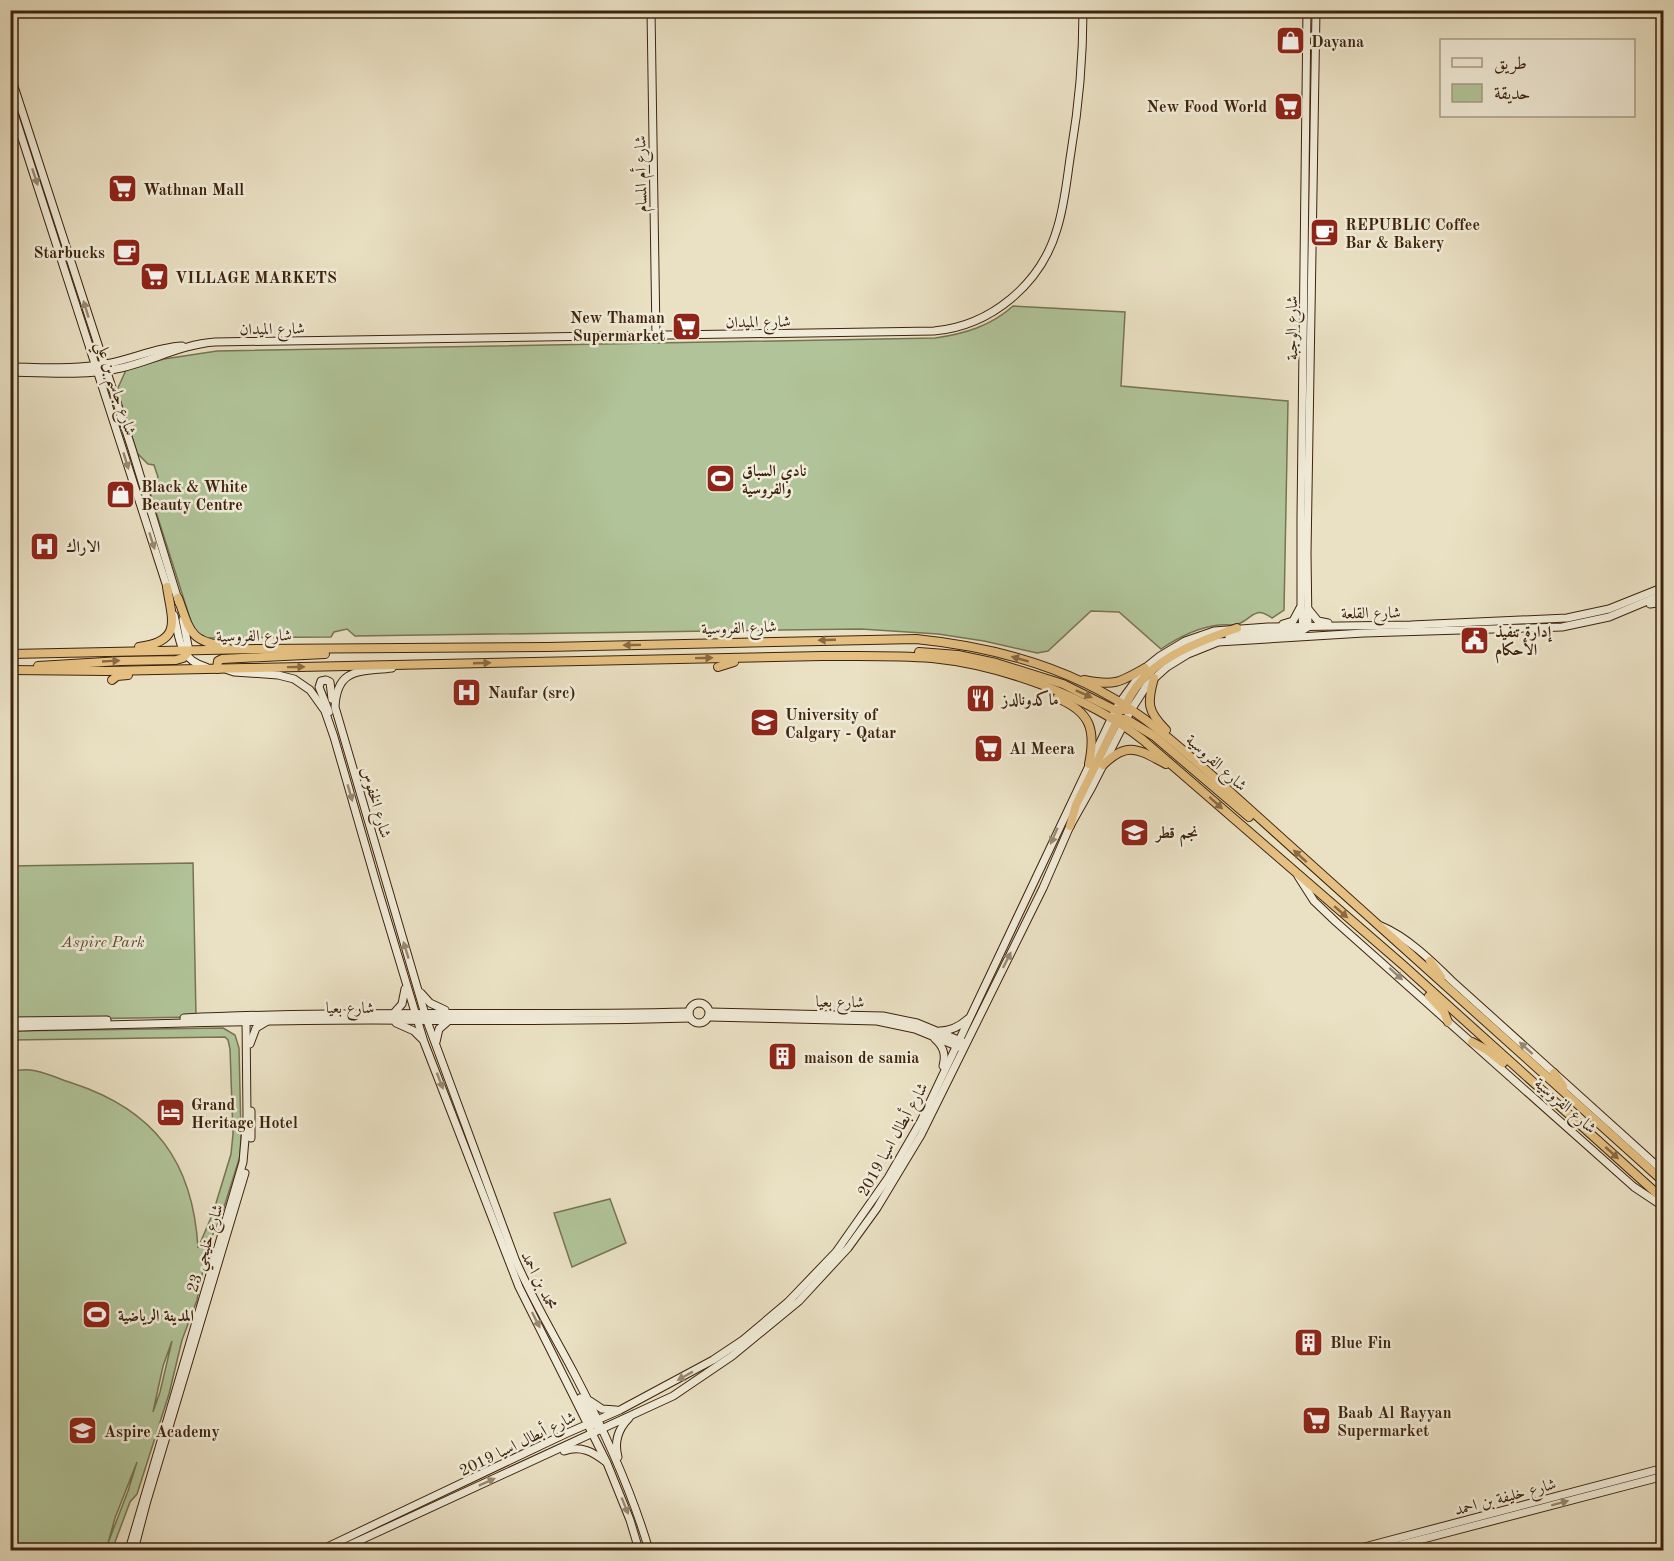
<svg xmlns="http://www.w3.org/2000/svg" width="1674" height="1561" viewBox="0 0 1674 1561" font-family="'Old Standard TT',Amiri,serif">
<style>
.green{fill:#b1c499;stroke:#777453;stroke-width:1.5;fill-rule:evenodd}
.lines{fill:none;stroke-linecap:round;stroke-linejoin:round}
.secondary-casing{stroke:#3d230d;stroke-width:9}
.highway-casing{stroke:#3d230d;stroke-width:10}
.secondary{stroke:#f1ecd9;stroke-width:7}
.highway{stroke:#e5c082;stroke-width:8}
.oneway{fill:#978873}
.oneway2{fill:#896a42}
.labels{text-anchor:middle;stroke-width:5;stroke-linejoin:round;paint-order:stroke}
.poi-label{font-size:16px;font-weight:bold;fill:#3d230d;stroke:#f1ecd9;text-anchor:start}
.street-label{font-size:16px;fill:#3d230d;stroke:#f1ecd9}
.park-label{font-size:16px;font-style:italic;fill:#5a4b30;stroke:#f1ecd9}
</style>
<rect width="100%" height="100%" fill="#eae1c4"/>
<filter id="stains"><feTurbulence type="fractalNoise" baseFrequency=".00333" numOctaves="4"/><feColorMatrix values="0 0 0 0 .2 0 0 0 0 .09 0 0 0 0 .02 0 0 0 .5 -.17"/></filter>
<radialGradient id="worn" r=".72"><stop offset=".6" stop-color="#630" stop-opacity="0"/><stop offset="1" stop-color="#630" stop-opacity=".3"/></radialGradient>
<!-- green -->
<g class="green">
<path d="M1013 306 1125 312 1121 386 1288 401 1284 610 1272 618C1253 605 1253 619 1238 624 1232 626 1225 624 1219 625 1198 627 1179 637 1161 649L1119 612 1091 611 1048 651 1037 653 984 641 938 634 861 629 355 636 347 629 334 632 331 637 207 638 194 631 151 496 152 486 158 477 154 465 148 464 137 453 117 390 126 370 164 359 217 351 935 338C964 334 991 326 1013 306Z"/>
<polygon points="193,863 196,1017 11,1020 11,866"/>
<path d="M223 1028 235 1035 239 1048 241 1135 240 1156 221 1217 208 1245 197 1300 182 1340 169 1394 137 1494 130 1502 112 1550H11V1072C34 1065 50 1076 72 1083 155 1110 193 1162 198 1248L213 1213 231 1154 233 1134 230 1049 228 1040 225 1037 11 1040V1031ZM172 1341 160 1392 153 1412 163 1366ZM137 1462 128 1491 108 1543 115 1518Z"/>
<polygon points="610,1199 626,1243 572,1267 554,1213"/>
</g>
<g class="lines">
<defs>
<g id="secondary">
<polyline points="651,10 656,336"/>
<polyline points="10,74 132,449 179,603"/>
<polyline points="10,101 168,590"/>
<path d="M10 367C42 367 74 370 105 364 131 360 156 347 182 346"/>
<path d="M10 372C46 373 86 376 121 368 152 361 183 344 215 342L934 331C991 326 1041 284 1057 229 1065 204 1067 177 1071 152 1079 105 1083 58 1083 10"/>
<polyline points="1650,604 1664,602"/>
<polyline points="1309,610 1318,621 1328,623"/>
<path d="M174 615C180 639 178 659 206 667"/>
<polyline points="183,620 189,651"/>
<polyline points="1283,624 1293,621 1300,608"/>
<polyline points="1303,628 1301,606 1301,517 1307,10"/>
<polyline points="1229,637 1251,634 1300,632 1308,627 1307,553 1316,10"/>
<path d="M392 668C360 672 337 667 335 707L427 1021 515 1259C532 1299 554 1335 574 1373 604 1430 631 1489 649 1550"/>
<polyline points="228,670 234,672 278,675 294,679 310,690 325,711 334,737 377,886 424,1042 519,1287 607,1463 630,1520 639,1550"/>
<polyline points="1118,705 1145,668 1160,656 1185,641 1214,631 1268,627 1411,625 1567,618 1609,609 1664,587"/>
<polyline points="329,712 319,687 321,681 326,680 330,682 332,699"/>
<polyline points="1298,876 1314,901 1336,922 1634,1187 1664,1207"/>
<path d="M1381 926C1407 937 1431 960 1451 980L1664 1172"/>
<polyline points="421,993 430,1003 445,1010"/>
<circle cx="699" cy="1013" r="10"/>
<polyline points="710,1012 883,1016 917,1023 963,1042"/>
<polyline points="394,1013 402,1004 405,989"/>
<polyline points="709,1017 877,1021 915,1029 959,1047"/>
<path d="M184 1018C352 1010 521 1016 689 1012"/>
<polyline points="10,1021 107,1020"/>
<polyline points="396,1023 414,1031 422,1039"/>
<path d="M10 1027C131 1025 252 1020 373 1020 479 1021 585 1021 690 1018"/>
<path d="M940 1031C951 1031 960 1026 968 1019"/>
<path d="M935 1039C944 1047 946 1055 943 1066"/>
<polyline points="436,1042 439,1029 447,1022"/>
<polyline points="250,1044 256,1028 266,1022"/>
<polyline points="251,1138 251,1111"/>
<polyline points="580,1398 595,1425"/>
<polyline points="590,1401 602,1409 616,1410"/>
<path d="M564 1451C581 1445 593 1452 606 1462"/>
<path d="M618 1457C614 1442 618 1429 629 1418"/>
<polyline points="129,1550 243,1162 247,1116 246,1018"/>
<polyline points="134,1550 146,1504 245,1173"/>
<polyline points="321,1550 565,1434 620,1410 713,1360 743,1340 788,1302 836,1252 888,1178 921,1121 1113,715"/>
<polyline points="339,1550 673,1396 732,1356 799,1301 848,1248 877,1208 921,1135 1043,888 1070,826 1092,787 1131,710 1147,685 1167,667 1188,654 1218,642 1364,633 1562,627 1609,617 1664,594"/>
<polyline points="1353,1550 1664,1468"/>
<polyline points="1381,1550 1664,1476"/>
</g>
<g id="highway">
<path d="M178 598C190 630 189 642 226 646"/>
<path d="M139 647C183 641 172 620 167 587"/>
<polyline points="919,652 958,655 996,663 1063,684 1115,710 1131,710"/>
<path d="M10 654 257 649 547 647 916 639C996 647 1077 669 1143 718 1165 734 1186 753 1207 771L1664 1182"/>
<polyline points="38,666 121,661 176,660 183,658 189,651"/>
<polyline points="718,667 734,662"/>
<polyline points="217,669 218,661 222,659 325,654"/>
<path d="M10 670 107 671 822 656C858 656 895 655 932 658 1002 665 1087 696 1143 740L1403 965 1664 1200"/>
<path d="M1154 678C1147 703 1147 711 1166 730"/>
<polyline points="112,680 117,676 128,675"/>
<path d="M1084 680C1114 686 1119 683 1145 668"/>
<path d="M1057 698C1091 712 1096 730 1089 764"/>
<path d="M1124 710C1141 662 1194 643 1237 628"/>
<polyline points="1111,718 1126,719 1154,736 1249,817"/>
<path d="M1103 765C1128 740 1139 750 1166 764"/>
<polyline points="1070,826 1076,805 1119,717"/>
<polyline points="1430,961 1441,977"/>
<polyline points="1429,996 1444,1012 1448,1022"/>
<polyline points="1472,1042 1487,1050 1503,1063"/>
<polyline points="1554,1073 1563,1086"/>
</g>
</defs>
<!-- secondary casing -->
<use href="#secondary" class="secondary-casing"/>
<!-- highway casing -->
<use href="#highway" class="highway-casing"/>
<!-- secondary -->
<use href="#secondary" class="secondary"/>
<!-- highway -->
<use href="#highway" class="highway"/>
</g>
<!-- one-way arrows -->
<defs><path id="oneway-solid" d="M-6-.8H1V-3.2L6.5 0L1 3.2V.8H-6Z" transform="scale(1.5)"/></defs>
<g class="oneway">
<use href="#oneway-solid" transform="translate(35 177) rotate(72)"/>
<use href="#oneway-solid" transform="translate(86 309) rotate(-107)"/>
<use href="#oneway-solid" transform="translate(126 461) rotate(73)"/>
<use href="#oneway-solid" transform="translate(152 541) rotate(72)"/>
<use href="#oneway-solid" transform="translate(350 793) rotate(74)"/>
<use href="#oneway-solid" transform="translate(1054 836) rotate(114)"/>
<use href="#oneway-solid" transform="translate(406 950) rotate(-107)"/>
<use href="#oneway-solid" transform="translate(1007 960) rotate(-63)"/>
<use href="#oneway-solid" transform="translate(1396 974) rotate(42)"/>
<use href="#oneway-solid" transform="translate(1526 1048) rotate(-138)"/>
<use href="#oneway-solid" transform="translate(440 1081) rotate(69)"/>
<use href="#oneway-solid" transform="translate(536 1320) rotate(63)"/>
<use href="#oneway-solid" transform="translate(685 1376) rotate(151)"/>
<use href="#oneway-solid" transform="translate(487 1482) rotate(-24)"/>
<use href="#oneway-solid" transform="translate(1560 1503) rotate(-15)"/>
<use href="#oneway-solid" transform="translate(625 1506) rotate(68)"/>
</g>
<g class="oneway2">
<use href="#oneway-solid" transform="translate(827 640) rotate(178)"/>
<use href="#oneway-solid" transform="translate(632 645) rotate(179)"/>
<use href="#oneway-solid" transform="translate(704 658) rotate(-1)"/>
<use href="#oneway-solid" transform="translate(1020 659) rotate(-164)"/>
<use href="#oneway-solid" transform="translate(111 661) rotate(-3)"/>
<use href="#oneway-solid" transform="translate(482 663) rotate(-2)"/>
<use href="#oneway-solid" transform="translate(296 667) rotate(-1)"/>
<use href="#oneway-solid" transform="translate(1084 694) rotate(24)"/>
<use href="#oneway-solid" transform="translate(1216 803) rotate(42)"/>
<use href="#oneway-solid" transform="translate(1300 856) rotate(-138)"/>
<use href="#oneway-solid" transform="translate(1341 912) rotate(41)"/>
<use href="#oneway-solid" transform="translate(1612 1153) rotate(42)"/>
</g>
<!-- icons -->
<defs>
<symbol id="shop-square" viewBox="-11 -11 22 22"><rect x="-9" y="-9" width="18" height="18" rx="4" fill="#8f2418" stroke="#f1ecd9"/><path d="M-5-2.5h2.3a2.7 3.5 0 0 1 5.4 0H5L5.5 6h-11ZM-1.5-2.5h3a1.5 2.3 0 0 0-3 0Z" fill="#fff"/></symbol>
<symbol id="supermarket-square" viewBox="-11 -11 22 22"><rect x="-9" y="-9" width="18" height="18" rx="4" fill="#8f2418" stroke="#f1ecd9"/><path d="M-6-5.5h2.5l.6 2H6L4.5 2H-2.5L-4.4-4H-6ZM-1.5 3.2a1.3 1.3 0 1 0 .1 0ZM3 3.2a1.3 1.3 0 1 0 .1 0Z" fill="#fff"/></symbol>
<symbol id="cafe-square" viewBox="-11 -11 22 22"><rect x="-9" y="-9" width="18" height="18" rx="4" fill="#8f2418" stroke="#f1ecd9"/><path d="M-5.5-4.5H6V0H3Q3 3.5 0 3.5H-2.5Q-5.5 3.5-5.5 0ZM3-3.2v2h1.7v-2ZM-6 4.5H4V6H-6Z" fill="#fff"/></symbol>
<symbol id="stadium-square" viewBox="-11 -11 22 22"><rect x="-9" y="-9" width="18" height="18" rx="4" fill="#8f2418" stroke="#f1ecd9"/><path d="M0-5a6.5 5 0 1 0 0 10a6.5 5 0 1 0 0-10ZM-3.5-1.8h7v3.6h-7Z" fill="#fff"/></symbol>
<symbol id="hospital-square" viewBox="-11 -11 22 22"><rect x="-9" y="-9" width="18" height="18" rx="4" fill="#8f2418" stroke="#f1ecd9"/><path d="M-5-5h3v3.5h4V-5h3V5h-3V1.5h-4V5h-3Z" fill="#fff"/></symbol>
<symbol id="civic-square" viewBox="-11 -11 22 22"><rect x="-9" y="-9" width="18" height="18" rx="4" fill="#8f2418" stroke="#f1ecd9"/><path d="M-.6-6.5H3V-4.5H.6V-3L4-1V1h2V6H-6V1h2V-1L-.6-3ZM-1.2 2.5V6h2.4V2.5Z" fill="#fff"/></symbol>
<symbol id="restaurant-square" viewBox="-11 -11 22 22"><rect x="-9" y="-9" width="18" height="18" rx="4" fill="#8f2418" stroke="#f1ecd9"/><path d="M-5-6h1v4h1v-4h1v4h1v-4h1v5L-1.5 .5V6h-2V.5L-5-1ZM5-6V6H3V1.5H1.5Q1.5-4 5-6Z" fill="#fff"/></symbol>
<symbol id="university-square" viewBox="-11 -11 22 22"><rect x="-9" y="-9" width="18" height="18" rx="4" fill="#8f2418" stroke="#f1ecd9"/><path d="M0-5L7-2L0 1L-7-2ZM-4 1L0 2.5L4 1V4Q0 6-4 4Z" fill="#fff"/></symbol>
<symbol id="school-square" viewBox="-11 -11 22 22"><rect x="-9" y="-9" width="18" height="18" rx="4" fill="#8f2418" stroke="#f1ecd9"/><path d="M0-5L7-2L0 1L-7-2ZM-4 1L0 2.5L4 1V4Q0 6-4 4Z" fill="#fff"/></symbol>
<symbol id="building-square" viewBox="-11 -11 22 22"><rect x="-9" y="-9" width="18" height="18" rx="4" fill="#8f2418" stroke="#f1ecd9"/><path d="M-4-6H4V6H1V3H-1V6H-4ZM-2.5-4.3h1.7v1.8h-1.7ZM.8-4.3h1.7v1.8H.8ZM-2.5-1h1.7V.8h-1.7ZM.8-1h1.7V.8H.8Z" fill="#fff"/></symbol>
<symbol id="hotel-square" viewBox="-11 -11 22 22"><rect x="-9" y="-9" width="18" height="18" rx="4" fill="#8f2418" stroke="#f1ecd9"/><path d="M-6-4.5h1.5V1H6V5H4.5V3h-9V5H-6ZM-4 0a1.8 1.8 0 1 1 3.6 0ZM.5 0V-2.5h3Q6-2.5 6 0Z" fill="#fff"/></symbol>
</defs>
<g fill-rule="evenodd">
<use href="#shop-square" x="1274" y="24" width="33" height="33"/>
<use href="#supermarket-square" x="1272" y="90" width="33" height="33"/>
<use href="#supermarket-square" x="106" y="172" width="33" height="33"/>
<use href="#cafe-square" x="1308" y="216" width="33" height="33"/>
<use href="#cafe-square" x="110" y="236" width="33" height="33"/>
<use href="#supermarket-square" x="138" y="260" width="33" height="33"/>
<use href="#supermarket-square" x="670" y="310" width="33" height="33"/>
<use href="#stadium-square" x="704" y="462" width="33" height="33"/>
<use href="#shop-square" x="104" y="478" width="33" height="33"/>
<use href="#hospital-square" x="28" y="530" width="33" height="33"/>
<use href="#civic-square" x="1458" y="624" width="33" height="33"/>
<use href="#hospital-square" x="450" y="676" width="33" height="33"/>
<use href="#restaurant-square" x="964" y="682" width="33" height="33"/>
<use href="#university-square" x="748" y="706" width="33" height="33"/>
<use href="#supermarket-square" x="972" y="732" width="33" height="33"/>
<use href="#school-square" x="1118" y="816" width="33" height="33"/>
<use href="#building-square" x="766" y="1040" width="33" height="33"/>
<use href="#hotel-square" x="154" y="1096" width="33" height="33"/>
<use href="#stadium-square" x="80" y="1298" width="33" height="33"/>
<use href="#building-square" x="1292" y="1326" width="33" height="33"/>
<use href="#supermarket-square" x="1300" y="1404" width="33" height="33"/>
<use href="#school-square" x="66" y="1414" width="33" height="33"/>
</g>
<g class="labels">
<!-- poi labels -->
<g class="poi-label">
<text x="1311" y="47">Dayana</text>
<text x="1267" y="112" text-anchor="end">New Food World</text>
<text x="143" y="195">Wathnan Mall</text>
<text x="1345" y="230">REPUBLIC Coffee<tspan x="1345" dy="18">Bar &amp; Bakery</tspan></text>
<text x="105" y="258" text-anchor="end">Starbucks</text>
<text x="175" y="283">VILLAGE MARKETS</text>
<text x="665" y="323" text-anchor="end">New Thaman<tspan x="665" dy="18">Supermarket</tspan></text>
<text x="742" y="476">نادي السباق<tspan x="742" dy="18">والفروسية</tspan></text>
<text x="141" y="492">Black &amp; White<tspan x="141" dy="18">Beauty Centre</tspan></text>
<text x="66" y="552">الاراك</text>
<text x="1495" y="637">إدارة تنفيذ<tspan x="1495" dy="18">الأحكام</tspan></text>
<text x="488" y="698">Naufar (src)</text>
<text x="1002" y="705">ماكدونالدز</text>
<text x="785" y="720">University of<tspan x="785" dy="18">Calgary - Qatar</tspan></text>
<text x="1009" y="754">Al Meera</text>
<text x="1156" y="838">نجم قطر</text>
<text x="804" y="1063">maison de samia</text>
<text x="191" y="1110">Grand<tspan x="191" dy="18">Heritage Hotel</tspan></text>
<text x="118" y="1321">المدينة الرياضية</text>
<text x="1330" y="1348">Blue Fin</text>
<text x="1337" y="1418">Baab Al Rayyan<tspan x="1337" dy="18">Supermarket</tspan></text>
<text x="104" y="1437">Aspire Academy</text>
</g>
<!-- street labels -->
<g class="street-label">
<text transform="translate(640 174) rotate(-91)" y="6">شارع أم المسام</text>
<text transform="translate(758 321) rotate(-1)" y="6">شارع الميدان</text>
<text transform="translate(272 328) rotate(-1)" y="6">شارع الميدان</text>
<text transform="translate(1291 328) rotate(-90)" y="6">شارع الوجبة</text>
<text transform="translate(117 388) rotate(72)" y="6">شارع جاسم بن علي</text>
<text transform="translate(1371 612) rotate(-1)" y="6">شارع القلعة</text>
<text transform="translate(739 627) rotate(-2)" y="6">شارع الفروسية</text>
<text transform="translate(254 635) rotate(-1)" y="6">شارع الفروسية</text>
<text transform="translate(1217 762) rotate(42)" y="6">شارع الفروسية</text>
<text transform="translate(377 802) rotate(74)" y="6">شارع الخفوس</text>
<text transform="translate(840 1001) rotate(1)" y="6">شارع بعيا</text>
<text x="350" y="1013">شارع بعيا</text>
<text transform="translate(1566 1105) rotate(41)" y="6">شارع الفروسية</text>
<text transform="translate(892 1139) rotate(-61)" y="6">شارع أبطال اسيا 2019</text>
<text transform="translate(204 1248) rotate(-73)" y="6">شارع خليجي 23</text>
<text transform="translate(540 1280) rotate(64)" y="6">محمد بن احمد</text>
<text transform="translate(517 1443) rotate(-26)" y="6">شارع أبطال اسيا 2019</text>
<text transform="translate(1505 1496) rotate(-15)" y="6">شارع خليفة بن احمد</text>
</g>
<!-- park labels -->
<g class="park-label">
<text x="103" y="947">Aspire Park</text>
</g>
</g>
<!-- margin -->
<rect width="1674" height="1561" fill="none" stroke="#eae1c4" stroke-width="36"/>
<rect x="12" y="12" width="1650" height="1537" fill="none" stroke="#3d230d" stroke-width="3"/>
<rect x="18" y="18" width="1638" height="1525" fill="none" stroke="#3d230d" stroke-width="1.5"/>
<!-- legend -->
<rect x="1440" y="39" width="195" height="78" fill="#f1ecd9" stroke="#a99c87" stroke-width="1.5"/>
<rect x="1452" y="58" width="30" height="9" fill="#f1ecd9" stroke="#a99c87" stroke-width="1.5"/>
<text x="1494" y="69" font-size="18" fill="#3d230d">طريق</text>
<rect x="1452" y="84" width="30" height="18" fill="#b1c499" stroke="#a99c87" stroke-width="1.5"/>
<text x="1494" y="99" font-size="18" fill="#3d230d">حديقة</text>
<rect width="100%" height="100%" filter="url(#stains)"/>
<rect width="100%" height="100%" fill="url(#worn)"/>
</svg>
